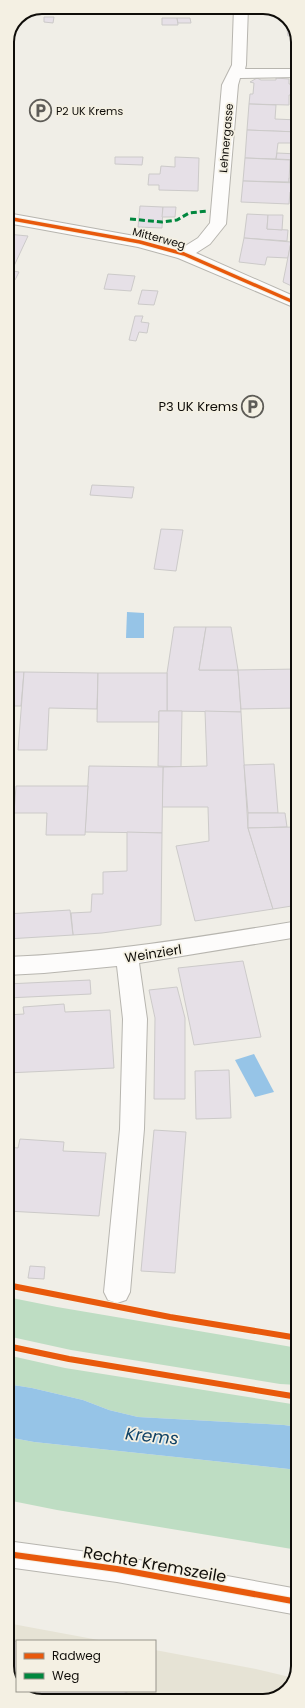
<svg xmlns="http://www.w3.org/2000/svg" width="305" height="1708" viewBox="0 0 305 1708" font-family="Poppins,sans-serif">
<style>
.built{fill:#e6e3d5}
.green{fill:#beddc3}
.water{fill:#96c4e7}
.building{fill:#e6e0e7;stroke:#cccac9}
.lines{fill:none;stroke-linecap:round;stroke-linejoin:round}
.minor-casing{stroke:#b7b5af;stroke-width:2}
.minor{fill:#fdfcfb;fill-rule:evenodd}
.quiet{stroke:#00873e;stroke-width:3;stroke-dasharray:6 3;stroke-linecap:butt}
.cycleway-far1-casing{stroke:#f4f0e3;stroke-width:5.5}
.cycleway-casing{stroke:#f4f0e3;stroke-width:8}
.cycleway-far1{stroke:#e8590c;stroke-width:3.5}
.cycleway{stroke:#e8590c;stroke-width:6}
.labels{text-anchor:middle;stroke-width:3.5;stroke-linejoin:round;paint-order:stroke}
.far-poi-label{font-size:11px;fill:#0f0d09;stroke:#f4f0e3;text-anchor:start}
.far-street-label{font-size:11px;fill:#0f0d09;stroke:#f4f0e3}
.poi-label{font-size:13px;fill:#0f0d09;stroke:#f4f0e3;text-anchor:end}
.street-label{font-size:13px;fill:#0f0d09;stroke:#f4f0e3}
.near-street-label{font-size:16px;fill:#0f0d09;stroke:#f4f0e3}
.near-water-label{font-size:17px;font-style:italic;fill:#104266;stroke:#f4f0e3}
.rim{fill:none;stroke:#0f0d09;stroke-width:2}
</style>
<rect width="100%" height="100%" fill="#f0eee7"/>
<!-- built -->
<g class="built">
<polygon points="7,1623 104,1641 17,1641 17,1690 7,1671"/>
<polygon points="155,1650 256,1669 294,1678 289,1689 268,1701 37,1701 17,1691 155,1691"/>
</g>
<!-- green -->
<g class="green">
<polygon points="7,1297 57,1307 298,1348 298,1385 280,1384 71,1350 7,1336"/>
<polygon points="7,1355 65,1368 298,1405 298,1427 284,1425 138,1417 109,1410 83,1400 32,1388 7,1384"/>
<polygon points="7,1437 34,1442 298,1470 298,1550 57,1510 7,1500"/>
</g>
<!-- water -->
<g class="water">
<polygon points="127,612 144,613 144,638 126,638"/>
<polygon points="254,1054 274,1092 255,1097 235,1060"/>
<polygon points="7,1384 32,1388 83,1400 109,1410 138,1417 284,1425 298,1427 298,1470 34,1442 7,1437"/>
</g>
<!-- building -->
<g class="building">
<polygon points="44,17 54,17 53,23 44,22"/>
<polygon points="162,18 177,18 178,25 162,25"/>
<polygon points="177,18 190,18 191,23 178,23"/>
<polygon points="287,30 294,30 297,36 288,36"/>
<polygon points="257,78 261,80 276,80 276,78 289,79 289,84 296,84 296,95 289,95 289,105 249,104 250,94 253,94 254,83 250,82"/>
<polygon points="249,104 276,105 275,119 298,120 298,132 247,130"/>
<polygon points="247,130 298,132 298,143 278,143 276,159 245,158"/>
<polygon points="277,153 298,154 298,160 276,159"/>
<polygon points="115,157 143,157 142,165 115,164"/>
<polygon points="175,157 199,158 198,191 159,190 159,185 148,185 149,174 160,174 161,166 175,167"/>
<polygon points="245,158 290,160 289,182 243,181"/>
<polygon points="289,178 298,178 298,183 289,182"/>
<polygon points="243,181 298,183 298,192 290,192 289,204 241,202"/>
<polygon points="140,206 163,207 162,228 138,227"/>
<polygon points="163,207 176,207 175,217 162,217"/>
<polygon points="247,214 268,215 267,229 288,230 287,241 244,238"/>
<polygon points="268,215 283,215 282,230 267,229"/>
<polygon points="7,234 28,236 14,266 7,265"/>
<polygon points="244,238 291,242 288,258 267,257 265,265 239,262"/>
<polygon points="291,242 298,242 298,289 283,282"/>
<polygon points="7,270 19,272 15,280 7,279"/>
<polygon points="108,274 135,276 131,291 104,289"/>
<polygon points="142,290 158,291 154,305 138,304"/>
<polygon points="135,316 143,316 141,322 149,323 147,333 139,332 136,341 129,340"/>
<polygon points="92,485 134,487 132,498 90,495"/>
<polygon points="161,529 183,530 176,571 154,569"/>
<polygon points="174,627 206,627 199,670 238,670 241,712 167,711 167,673"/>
<polygon points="206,627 231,627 238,670 199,670"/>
<polygon points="298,669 298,708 241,709 238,670"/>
<polygon points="7,672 24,672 21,706 7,706"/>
<polygon points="24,672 98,673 97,709 49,708 47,750 18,750"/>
<polygon points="98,673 167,673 167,711 159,711 159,722 97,722"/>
<polygon points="159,711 182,711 181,767 158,766"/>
<polygon points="205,711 241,712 248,828 273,909 195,921 176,846 209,841 208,807 162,807 163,767 207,766"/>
<polygon points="274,764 278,813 248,813 244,765"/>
<polygon points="89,766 163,767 162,833 85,832"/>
<polygon points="16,786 88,786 85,835 46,835 47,813 14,813"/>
<polygon points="248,813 285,813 287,827 248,828"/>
<polygon points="295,827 298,846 298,905 273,909 248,828"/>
<polygon points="127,832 162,833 161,925 102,933 73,935 71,913 91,912 92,894 103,894 103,872 127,871"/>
<polygon points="70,910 73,935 7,939 7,914"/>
<polygon points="243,961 261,1037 194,1045 178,968"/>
<polygon points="90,980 91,994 7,998 7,984"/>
<polygon points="177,987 185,1018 185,1099 154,1099 155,1018 149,990"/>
<polygon points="64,1004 65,1012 110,1010 114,1068 7,1073 7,1015 24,1014 23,1007"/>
<polygon points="229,1070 231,1118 196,1119 195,1071"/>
<polygon points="154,1130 186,1132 175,1273 141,1271"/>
<polygon points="20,1139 64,1142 63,1151 106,1153 99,1216 7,1211 7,1147 18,1148"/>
<polygon points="30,1266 45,1267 44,1279 28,1278"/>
<polygon points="7,1638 17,1642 17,1690 7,1671"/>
<polygon points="17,1691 123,1691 144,1701 37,1701"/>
</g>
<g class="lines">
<defs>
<g id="minor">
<polygon points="234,7 248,7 246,65 245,69 298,69 298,77 240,78 238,85 226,224 210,244 196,253 298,298 298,309 178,258 138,247 7,223 7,213 140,237 182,248 198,238 210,223 222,85 232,65"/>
<path d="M298 921V937L139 963 147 1019 144 1129 130 1292 126 1300 117 1303 108 1300 104 1292 120 1129 123 1019 117 966 44 973 7 975V957C105 953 201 937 298 921Z"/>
<polygon points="7,1541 117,1556 298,1589 298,1615 117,1582 7,1567"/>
</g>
</defs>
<!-- minor casing -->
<use href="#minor" class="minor-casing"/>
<!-- minor -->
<use href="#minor" class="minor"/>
<!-- quiet -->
<polyline class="quiet" points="130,219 162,222 177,220 189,213 208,211"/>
<defs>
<polyline id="cycleway-far1" points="7,218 140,242 184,254 298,304"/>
<g id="cycleway">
<polyline points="7,1285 170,1317 298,1338"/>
<polyline points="7,1346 69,1359 298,1397"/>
<polyline points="7,1554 117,1569 298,1602"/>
</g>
</defs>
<!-- cycleway-far1 casing -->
<use href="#cycleway-far1" class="cycleway-far1-casing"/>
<!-- cycleway casing -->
<use href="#cycleway" class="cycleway-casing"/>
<!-- cycleway-far1 -->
<use href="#cycleway-far1" class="cycleway-far1"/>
<!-- cycleway -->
<use href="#cycleway" class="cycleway"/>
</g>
<!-- icons -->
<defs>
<symbol id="parking-ring" viewBox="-11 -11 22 22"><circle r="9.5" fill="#f4f0e3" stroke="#5e5c57" stroke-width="1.5"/><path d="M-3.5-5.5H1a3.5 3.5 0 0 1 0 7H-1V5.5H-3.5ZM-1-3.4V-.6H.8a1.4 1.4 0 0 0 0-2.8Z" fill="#5e5c57"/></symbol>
</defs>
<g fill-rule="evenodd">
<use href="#parking-ring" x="28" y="98" width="25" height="25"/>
<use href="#parking-ring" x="240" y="394" width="25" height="25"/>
</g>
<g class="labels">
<!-- far-poi labels -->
<g class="far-poi-label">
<text x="56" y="115">P2 UK Krems</text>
</g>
<!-- far-street labels -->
<g class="far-street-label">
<text transform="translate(226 138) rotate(-85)" y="4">Lehnergasse</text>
<text transform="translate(159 238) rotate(15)" y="4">Mitterweg</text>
</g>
<!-- poi labels -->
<g class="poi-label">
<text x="238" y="411">P3 UK Krems</text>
</g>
<!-- street labels -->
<g class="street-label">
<text transform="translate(153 953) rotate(-9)" y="5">Weinzierl</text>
</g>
<!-- near-street labels -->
<g class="near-street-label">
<text transform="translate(155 1564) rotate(10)" y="6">Rechte Kremszeile</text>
</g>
<!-- near-water labels -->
<g class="near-water-label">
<text transform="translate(152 1436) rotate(6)" y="6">Krems</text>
</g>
</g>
<!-- crop -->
<path d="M0 0H305V1708H0ZM42 14H263A28 28 0 0 1 291 42V1666A28 28 0 0 1 263 1694H42A28 28 0 0 1 14 1666V42A28 28 0 0 1 42 14Z" fill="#f4f0e3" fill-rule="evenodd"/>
<path class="rim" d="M42 14H263A28 28 0 0 1 291 42V1666A28 28 0 0 1 263 1694H42A28 28 0 0 1 14 1666V42A28 28 0 0 1 42 14Z"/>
<!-- legend -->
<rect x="16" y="1640" width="140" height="52" fill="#f4f0e3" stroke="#98958c"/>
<rect x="24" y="1653" width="20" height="6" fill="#e8590c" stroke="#98958c"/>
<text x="52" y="1660" font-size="12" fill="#0f0d09">Radweg</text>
<rect x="24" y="1673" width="20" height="6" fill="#00873e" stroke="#98958c"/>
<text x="52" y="1680" font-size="12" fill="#0f0d09">Weg</text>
</svg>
